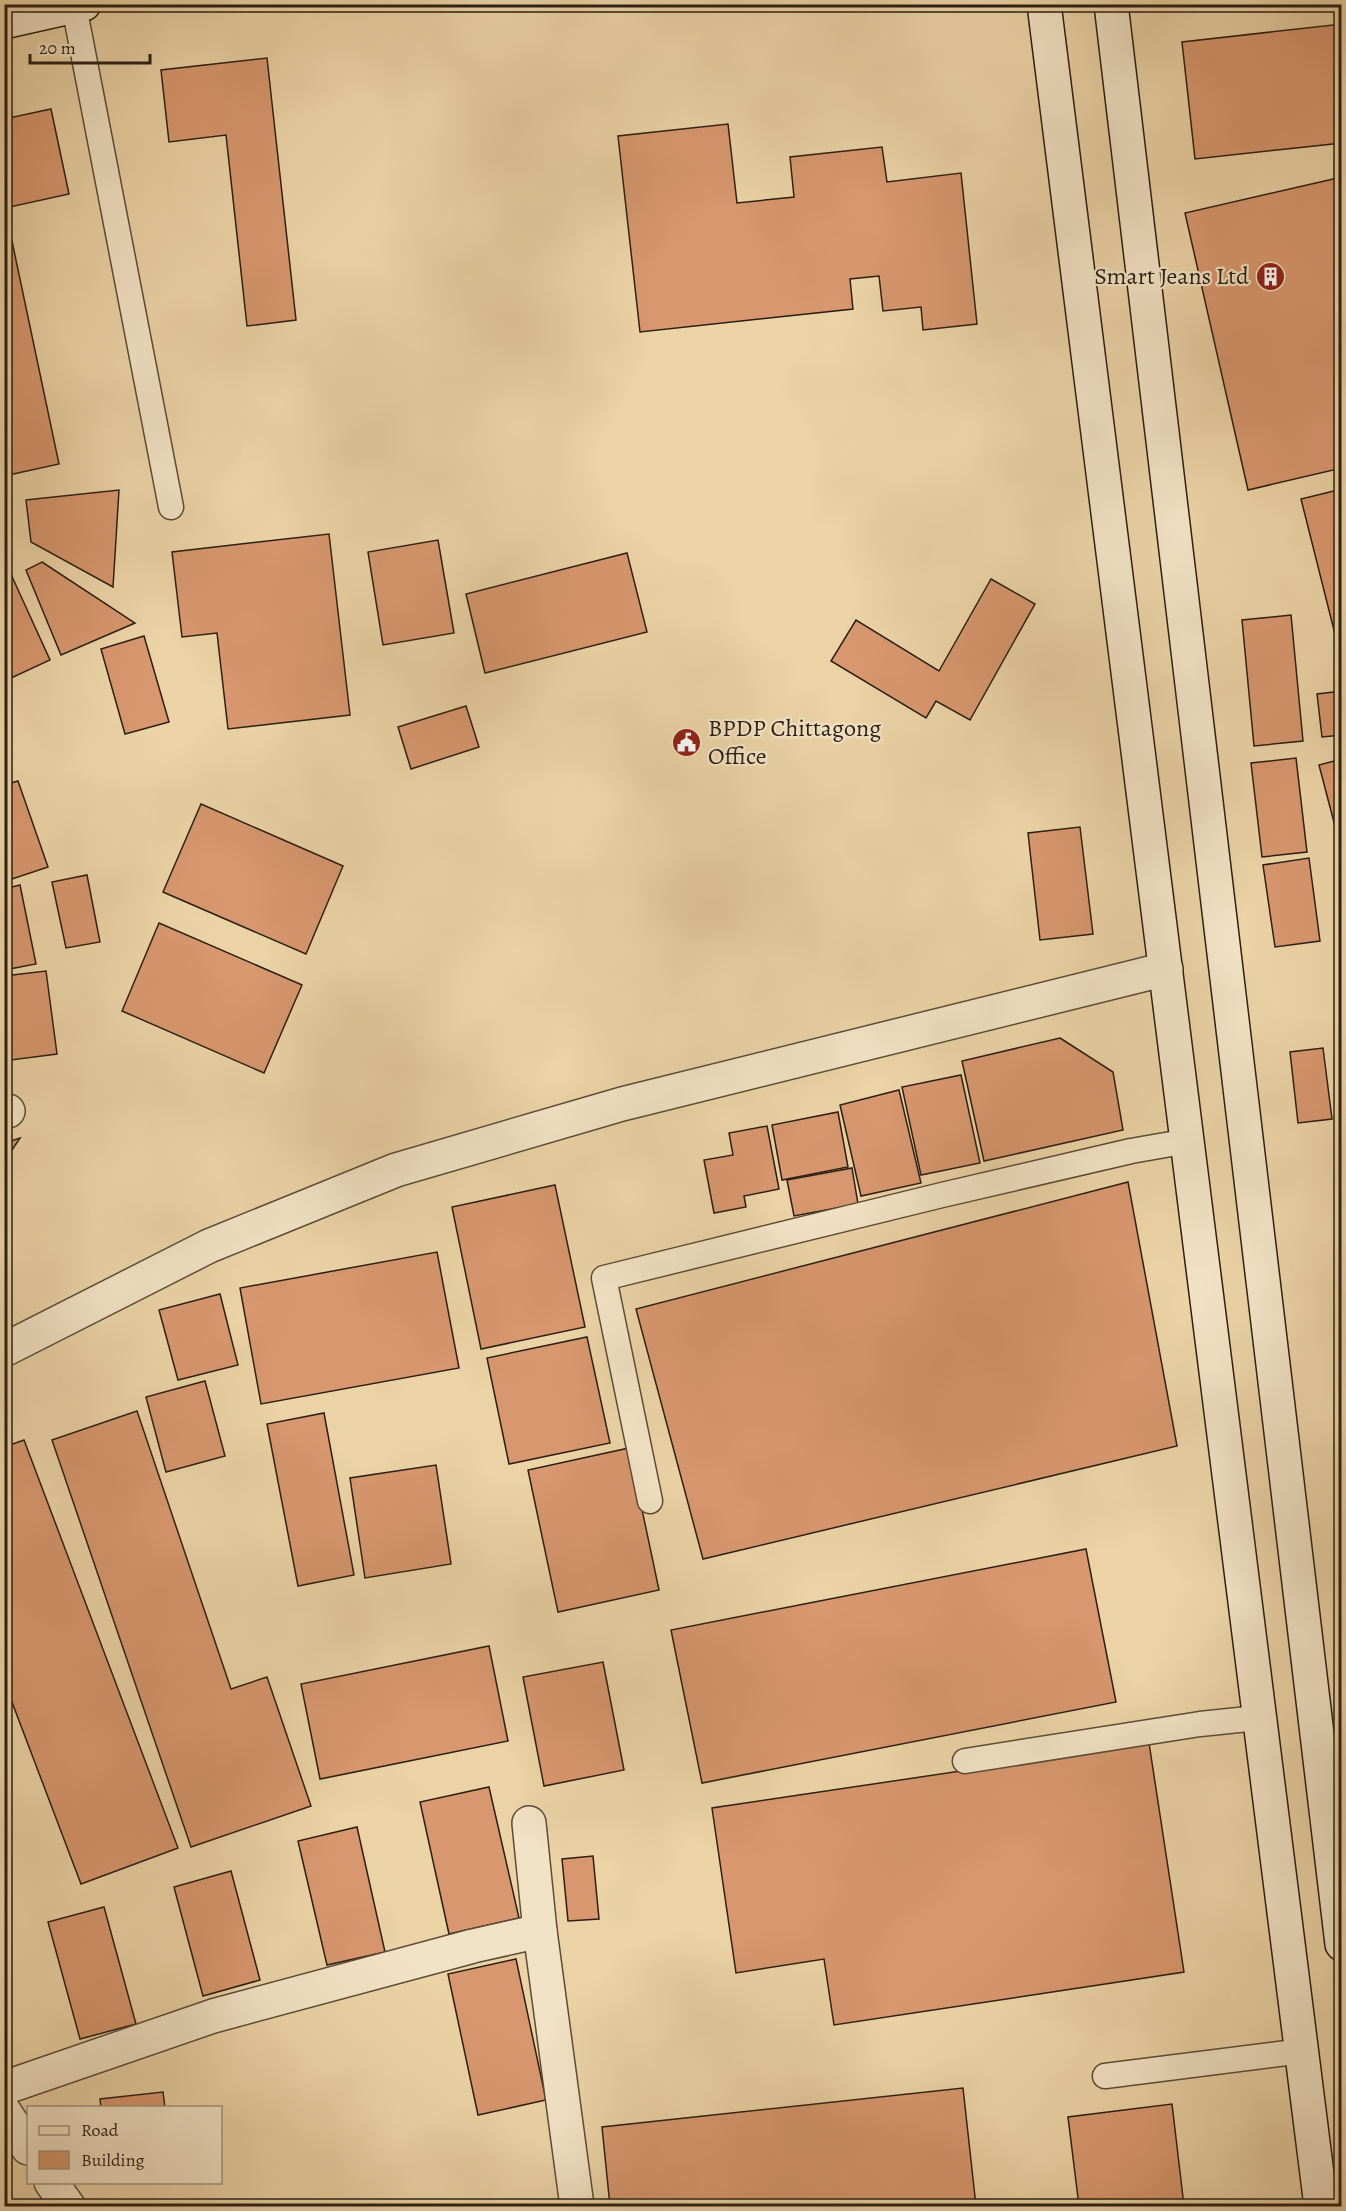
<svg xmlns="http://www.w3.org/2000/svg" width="1346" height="2211" viewBox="0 0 1346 2211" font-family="Alegreya,serif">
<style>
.building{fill:#d8976e;stroke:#2b1f13;stroke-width:1.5}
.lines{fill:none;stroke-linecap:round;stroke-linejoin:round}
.lane-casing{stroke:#5b4c38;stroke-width:27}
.street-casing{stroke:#5b4c38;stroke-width:36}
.secondary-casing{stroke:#2b1f13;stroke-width:36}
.lane{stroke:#f2e2c5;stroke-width:24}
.street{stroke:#f2e2c5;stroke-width:33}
.secondary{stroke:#f2e2c5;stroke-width:33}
.labels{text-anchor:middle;stroke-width:4.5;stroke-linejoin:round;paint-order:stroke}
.poi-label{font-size:24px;fill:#2b1f13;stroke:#f2e2c5;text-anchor:end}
</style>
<rect width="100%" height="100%" fill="#ebd3a6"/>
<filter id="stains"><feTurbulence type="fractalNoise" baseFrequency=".00333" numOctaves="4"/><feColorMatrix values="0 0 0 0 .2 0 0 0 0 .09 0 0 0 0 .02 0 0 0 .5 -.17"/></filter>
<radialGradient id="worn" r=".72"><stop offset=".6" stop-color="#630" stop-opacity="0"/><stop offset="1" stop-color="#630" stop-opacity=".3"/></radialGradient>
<!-- building -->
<g class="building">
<polygon points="1342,24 1342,143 1195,159 1182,42"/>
<polygon points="267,58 296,320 247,326 226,135 169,142 161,70"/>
<polygon points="51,109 69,194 5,208 59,464 4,476 4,119"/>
<polygon points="728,124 737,203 794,197 790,157 882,147 887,182 961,173 977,324 923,330 921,307 883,311 879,276 850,279 853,309 640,332 618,136"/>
<polygon points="1342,177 1342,468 1248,490 1185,213"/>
<polygon points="1342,489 1342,662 1301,499"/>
<polygon points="119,490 113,587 31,542 26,500"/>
<polygon points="329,534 350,715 228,729 217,633 182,637 172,552"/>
<polygon points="438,540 454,633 383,645 368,552"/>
<polygon points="627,553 647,632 485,673 466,594"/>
<polygon points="4,559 50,660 9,679 4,669"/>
<polygon points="42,562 135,623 61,655 26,570"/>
<polygon points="991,579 1035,604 970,720 936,701 926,718 831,661 856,620 939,671"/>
<polygon points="1291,615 1303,741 1254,746 1242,620"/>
<polygon points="144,636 169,722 125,734 101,649"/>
<polygon points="1342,691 1342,735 1322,737 1317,694"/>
<polygon points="466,706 479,747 411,769 398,727"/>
<polygon points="1296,758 1307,852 1262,857 1251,763"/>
<polygon points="1342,759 1342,853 1319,765"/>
<polygon points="18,781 48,867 6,881 4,785"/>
<polygon points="201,804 343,866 306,954 163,892"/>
<polygon points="1080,827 1093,934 1040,940 1028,833"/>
<polygon points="1309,858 1320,941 1275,947 1263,865"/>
<polygon points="87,875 100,942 66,948 52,882"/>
<polygon points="20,885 36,964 4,970 4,889"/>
<polygon points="159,923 302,985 264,1073 122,1011"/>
<polygon points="46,971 57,1054 11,1060 6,1021 4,1022 4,976"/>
<polygon points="1060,1038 1113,1072 1123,1130 984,1161 962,1061"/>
<polygon points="1323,1048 1332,1119 1298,1123 1290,1052"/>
<polygon points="961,1075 980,1163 921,1175 902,1087"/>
<polygon points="899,1090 921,1183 861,1196 840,1105"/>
<polygon points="838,1112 848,1167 782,1180 772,1125"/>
<polygon points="767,1126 779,1189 744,1196 746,1207 714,1213 704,1160 733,1155 729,1133"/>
<polygon points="20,1138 4,1162 4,1143"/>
<polygon points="852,1168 858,1204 794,1216 787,1180"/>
<polygon points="1128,1182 1177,1446 703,1559 636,1309"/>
<polygon points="555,1185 585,1327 481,1349 452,1207"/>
<polygon points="437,1252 459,1368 261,1404 240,1288"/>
<polygon points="220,1294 238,1365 178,1380 159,1310"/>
<polygon points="587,1337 610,1443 509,1464 487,1358"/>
<polygon points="205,1381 225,1456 166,1472 146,1397"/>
<polygon points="137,1411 231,1689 267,1677 311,1806 191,1847 52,1440"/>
<polygon points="324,1413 354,1575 298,1586 267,1424"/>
<polygon points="24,1440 178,1848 81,1884 4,1681 4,1447"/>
<polygon points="629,1448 659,1590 558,1612 528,1470"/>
<polygon points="436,1465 451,1564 365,1578 350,1478"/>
<polygon points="1086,1549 1116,1702 702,1783 671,1630"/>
<polygon points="489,1646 508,1741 320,1779 301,1684"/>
<polygon points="603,1662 624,1770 544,1786 523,1677"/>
<polygon points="1149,1743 1184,1972 834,2025 824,1959 736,1973 712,1808"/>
<polygon points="489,1787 519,1918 449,1934 420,1802"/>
<polygon points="357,1827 385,1952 327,1965 298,1841"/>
<polygon points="593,1856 599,1919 568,1921 562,1859"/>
<polygon points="231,1871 260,1980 203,1996 174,1887"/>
<polygon points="104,1907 136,2024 80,2039 48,1922"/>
<polygon points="516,1959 546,2100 478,2115 448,1974"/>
<polygon points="963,2088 976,2206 610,2206 602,2127"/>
<polygon points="163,2092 165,2108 101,2108 100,2099"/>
<polygon points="1172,2104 1184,2206 1079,2206 1068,2117"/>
</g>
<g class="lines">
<defs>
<g id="lane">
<polyline points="74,6 171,507"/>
<polyline points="650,1501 604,1278 942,1195 1131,1151 1188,1141"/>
<polyline points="965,1761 1200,1724 1258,1718"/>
<polyline points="1105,2076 1302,2051"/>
</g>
<g id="street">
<polyline points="4,1112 8,1111"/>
<polyline points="4,1350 209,1246 396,1170 622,1104 1166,969"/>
<polyline points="529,1823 540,1931"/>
<polyline points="4,2088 213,2016 473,1946 540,1931 577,2206"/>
<polyline points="4,2111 28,2148"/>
<polyline points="51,2182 68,2206"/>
</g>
<g id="secondary">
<polyline points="1044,4 1321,2206"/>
<polyline points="1111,4 1342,1944"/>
<polyline points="4,22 84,4"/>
</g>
</defs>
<!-- lane casing -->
<use href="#lane" class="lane-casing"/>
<!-- street casing -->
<use href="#street" class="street-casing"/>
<!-- secondary casing -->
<use href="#secondary" class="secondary-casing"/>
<!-- lane -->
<use href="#lane" class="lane"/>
<!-- street -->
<use href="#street" class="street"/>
<!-- secondary -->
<use href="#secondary" class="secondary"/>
</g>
<!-- icons -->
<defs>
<symbol id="building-disc" viewBox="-11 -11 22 22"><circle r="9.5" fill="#8f2418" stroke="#f2e2c5"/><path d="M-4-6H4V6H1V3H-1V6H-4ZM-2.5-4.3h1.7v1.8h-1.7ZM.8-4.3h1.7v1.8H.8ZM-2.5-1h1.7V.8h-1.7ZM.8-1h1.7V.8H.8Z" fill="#fff"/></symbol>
<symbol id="civic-disc" viewBox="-11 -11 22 22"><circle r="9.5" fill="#8f2418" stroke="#f2e2c5"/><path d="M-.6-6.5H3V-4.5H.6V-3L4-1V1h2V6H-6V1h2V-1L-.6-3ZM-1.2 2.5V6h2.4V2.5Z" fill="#fff"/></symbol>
</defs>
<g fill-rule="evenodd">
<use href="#building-disc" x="1254" y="260" width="33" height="33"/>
<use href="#civic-disc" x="670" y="726" width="33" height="33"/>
</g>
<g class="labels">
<!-- poi labels -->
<g class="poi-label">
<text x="1249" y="284">Smart Jeans Ltd</text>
<text x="708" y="736" text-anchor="start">BPDP Chittagong<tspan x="708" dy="28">Office</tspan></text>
</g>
</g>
<!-- margin -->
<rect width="1346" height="2211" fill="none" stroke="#ebd3a6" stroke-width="24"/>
<rect x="6" y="6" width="1334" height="2199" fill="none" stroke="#2b1f13" stroke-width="3"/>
<rect x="12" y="12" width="1322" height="2187" fill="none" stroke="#2b1f13" stroke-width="1.5"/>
<!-- legend -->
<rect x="27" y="2106" width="195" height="78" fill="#f2e2c5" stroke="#a2947e" stroke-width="1.5"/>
<rect x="39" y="2126" width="30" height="9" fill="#f2e2c5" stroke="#a2947e" stroke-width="1.5"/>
<text x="81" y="2136" font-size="18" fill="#2b1f13">Road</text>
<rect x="39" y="2151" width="30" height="18" fill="#d8976e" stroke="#a2947e" stroke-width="1.5"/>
<text x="81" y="2166" font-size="18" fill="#2b1f13">Building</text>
<!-- scale -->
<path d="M30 54v9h120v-9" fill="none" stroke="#2b1f13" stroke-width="3"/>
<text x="39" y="54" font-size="18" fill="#2b1f13" stroke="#f2e2c5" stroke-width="4.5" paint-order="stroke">20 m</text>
<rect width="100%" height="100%" filter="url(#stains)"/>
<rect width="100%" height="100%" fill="url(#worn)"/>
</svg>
